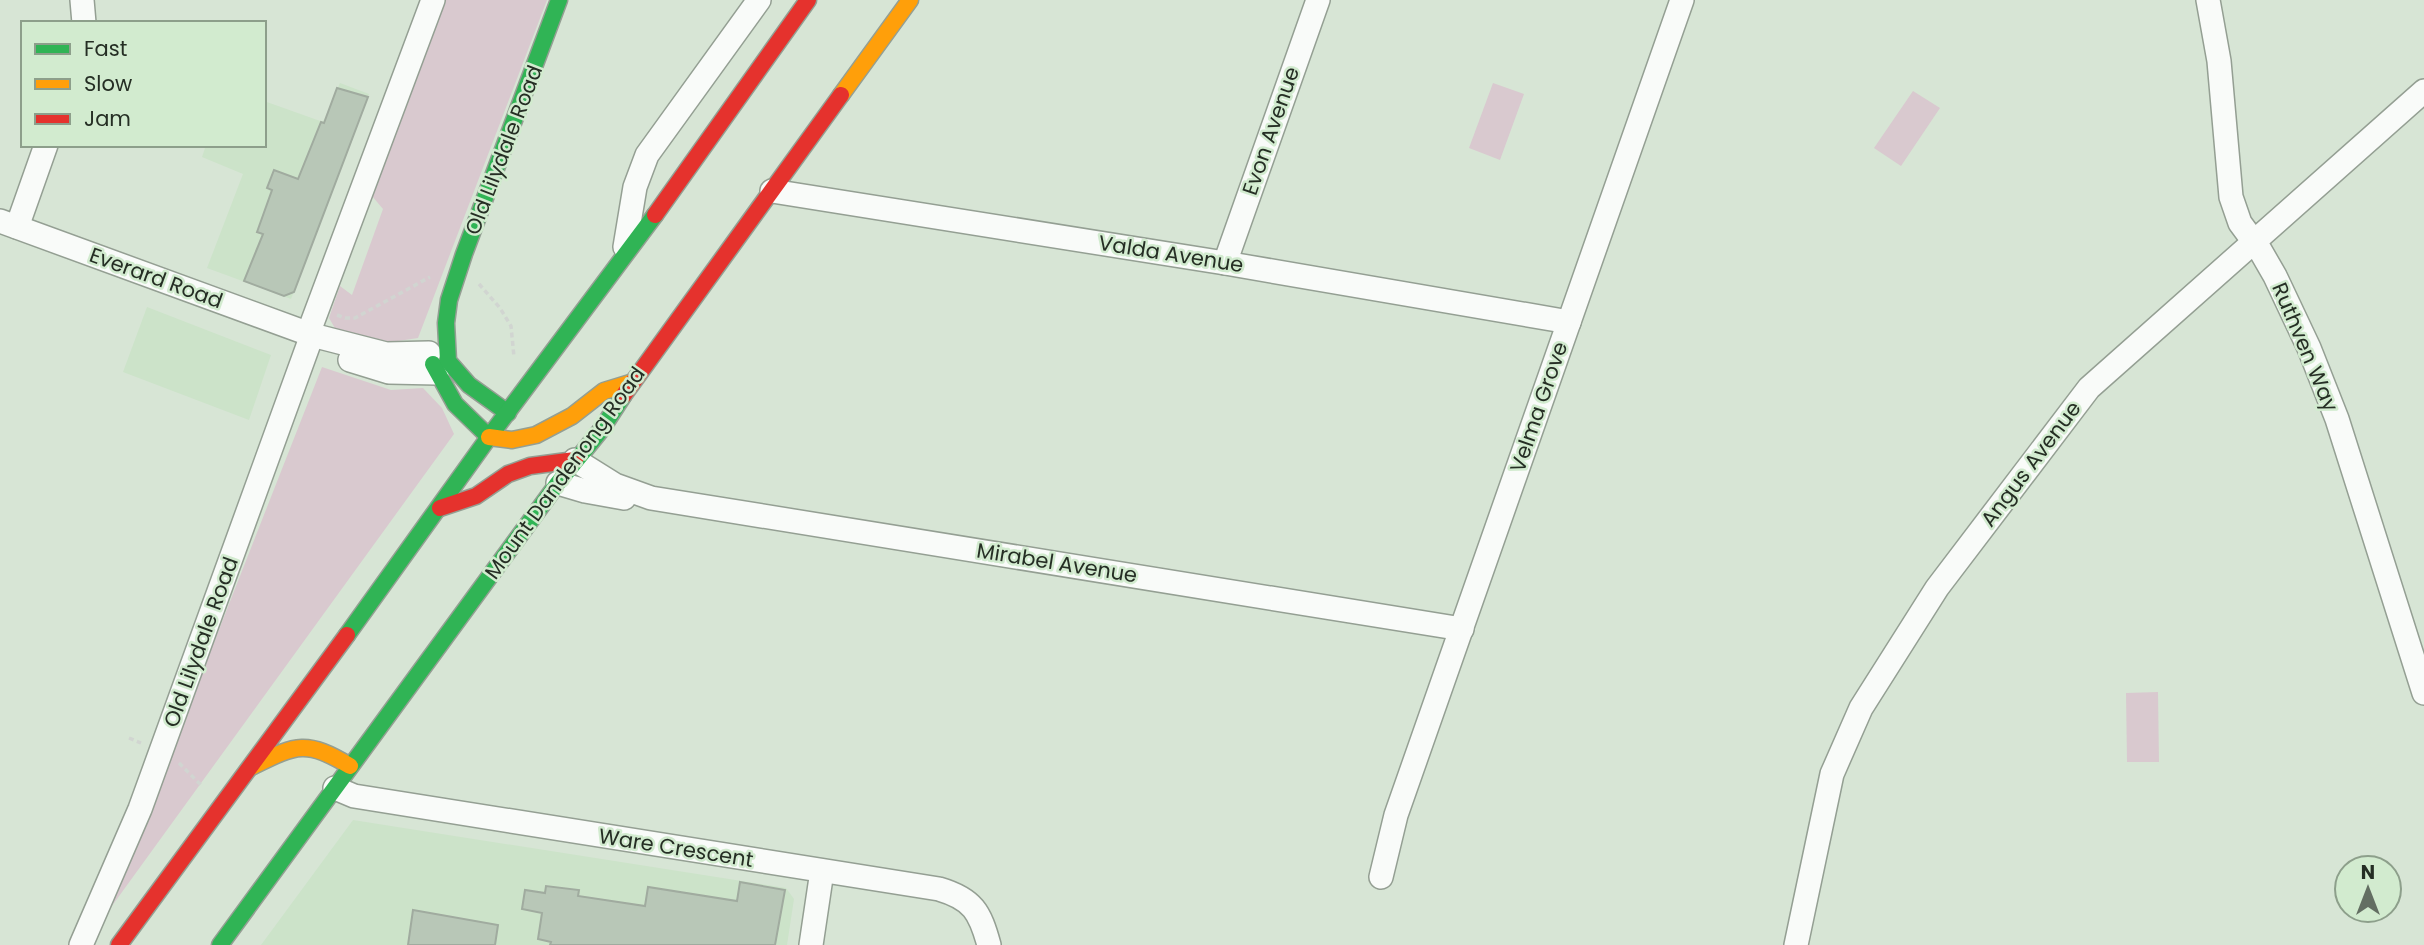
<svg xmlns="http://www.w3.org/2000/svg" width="2424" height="945" viewBox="0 0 2424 945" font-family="Poppins,sans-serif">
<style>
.built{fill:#cce3c9}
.green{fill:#d9c9cf}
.building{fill:#b8c7b7;stroke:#a0ab9f;stroke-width:2}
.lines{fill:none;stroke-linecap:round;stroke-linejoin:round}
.street-casing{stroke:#949f93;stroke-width:26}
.fast-casing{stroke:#949f93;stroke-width:19}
.slow-casing{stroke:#949f93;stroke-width:19}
.jam-casing{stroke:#949f93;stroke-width:19}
.path{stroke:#d1d5d1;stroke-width:3.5;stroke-dasharray:5 3.5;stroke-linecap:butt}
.street{stroke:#f9fbf9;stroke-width:23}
.fast{stroke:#30b455;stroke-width:16}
.slow{stroke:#ff9f0a;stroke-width:16}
.jam{stroke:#e5322d;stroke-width:16}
.labels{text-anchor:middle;stroke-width:5;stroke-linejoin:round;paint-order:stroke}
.street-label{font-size:21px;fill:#252e24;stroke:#d2ebcf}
</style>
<rect width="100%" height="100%" fill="#d7e5d5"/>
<!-- built -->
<g class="built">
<polygon points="340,83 369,94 291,299 207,268 243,174 202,157 206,145 264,145 264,101 323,122"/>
<polygon points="147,307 271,355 249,420 123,372"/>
<polygon points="353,820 786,888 794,899 787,945 261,945"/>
</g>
<!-- green -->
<g class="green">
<polygon points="445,0 547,0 418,338 391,342 336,330 329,318 340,286 352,295 383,209 372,196"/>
<polygon points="1493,83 1524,94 1500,160 1469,148"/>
<polygon points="1913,91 1940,108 1901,166 1874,148"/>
<polygon points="322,367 391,390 423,388 442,408 454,434 109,910"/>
<polygon points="2158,692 2159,762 2127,762 2126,693"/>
</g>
<!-- building -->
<g class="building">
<polygon points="337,88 368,97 294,292 284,296 244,281 263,234 257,232 272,190 267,188 274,170 298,179 321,122 324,123"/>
<polygon points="740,882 785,890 775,945 550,945 551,942 538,939 542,913 522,909 525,890 545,893 546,886 579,890 578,896 645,906 648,887 737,901"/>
<polygon points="413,910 498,925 495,945 408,945"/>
</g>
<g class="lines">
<defs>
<g id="street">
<polyline points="82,0 84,23"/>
<polyline points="2208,0 2219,61 2231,197 2240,223 2260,250 2275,276 2309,348 2337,419 2424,693"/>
<polyline points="772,191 1225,263 1569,322"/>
<polyline points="0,221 312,335 386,354 429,353"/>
<polyline points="17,227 46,145"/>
<polyline points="625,247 635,187 647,155 759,0"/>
<polyline points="1225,263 1318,0"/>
<polyline points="308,334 433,0"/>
<polyline points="350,360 389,372 437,373"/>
<polyline points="575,460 615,485 651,498 1462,629"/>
<polyline points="558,483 585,491 624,498"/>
<path d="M335 788 354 796 939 889C973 899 980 912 989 945"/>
<polyline points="1381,877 1396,815 1682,0"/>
<polyline points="81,945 140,809 312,335"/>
<polyline points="811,945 822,871"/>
<polyline points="1796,945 1832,774 1861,708 1937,588 2089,388 2424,91"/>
</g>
<g id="fast">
<polyline points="433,364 455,404 489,437"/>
<polyline points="508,413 469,385 448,361 446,323 449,300 464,254 559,0"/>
<polyline points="347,635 489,437 655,215"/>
<polyline points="220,945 558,483 601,430 623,396"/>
</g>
<g id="slow">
<polyline points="841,95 910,0"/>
<polyline points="489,437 512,440 536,435 572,416 604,391 630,383"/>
<path d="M251 767C296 745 305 739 350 766"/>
</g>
<g id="jam">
<polyline points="655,215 808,0"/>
<polyline points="623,396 841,95"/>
<polyline points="440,508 476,496 508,474 530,466 575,460"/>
<polyline points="119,945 347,635"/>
</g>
</defs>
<!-- street casing -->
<use href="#street" class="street-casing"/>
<!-- fast casing -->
<use href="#fast" class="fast-casing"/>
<!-- slow casing -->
<use href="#slow" class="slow-casing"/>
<!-- jam casing -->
<use href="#jam" class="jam-casing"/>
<!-- path -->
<g class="path">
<polyline points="479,284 500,308 511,326 514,357"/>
<polyline points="337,315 345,318 355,318 430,277"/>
<polyline points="129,738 141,743"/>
<polyline points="179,763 203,787"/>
</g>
<!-- street -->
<use href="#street" class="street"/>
<!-- fast -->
<use href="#fast" class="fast"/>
<!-- slow -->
<use href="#slow" class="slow"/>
<!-- jam -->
<use href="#jam" class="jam"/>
</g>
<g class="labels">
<!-- street labels -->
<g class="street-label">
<text transform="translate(1271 131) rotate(-71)" y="7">Evon Avenue</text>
<text transform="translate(504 150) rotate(-69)" y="7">Old Lilydale Road</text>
<text transform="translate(1171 254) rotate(9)" y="7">Valda Avenue</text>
<text transform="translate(156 278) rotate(20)" y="7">Everard Road</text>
<text transform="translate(2305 347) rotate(67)" y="7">Ruthven Way</text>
<text transform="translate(1539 407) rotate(-71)" y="7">Velma Grove</text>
<text transform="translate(2031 464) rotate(-53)" y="7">Angus Avenue</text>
<text transform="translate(565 473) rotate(-54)" y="7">Mount Dandenong Road</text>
<text transform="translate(1057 563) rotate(9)" y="7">Mirabel Avenue</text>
<text transform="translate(201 642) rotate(-70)" y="7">Old Lilydale Road</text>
<text transform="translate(676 848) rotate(9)" y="7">Ware Crescent</text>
</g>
</g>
<!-- legend -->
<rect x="21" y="21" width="245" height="126" fill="#d2ebcf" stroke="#8d9f8b" stroke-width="2"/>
<rect x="35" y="44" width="35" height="10" fill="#30b455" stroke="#8d9f8b" stroke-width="2"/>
<text x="84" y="56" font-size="21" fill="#252e24">Fast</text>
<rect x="35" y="79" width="35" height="10" fill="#ff9f0a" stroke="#8d9f8b" stroke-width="2"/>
<text x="84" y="91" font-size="21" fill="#252e24">Slow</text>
<rect x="35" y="114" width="35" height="10" fill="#e5322d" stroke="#8d9f8b" stroke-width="2"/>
<text x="84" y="126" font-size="21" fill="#252e24">Jam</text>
<!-- north arrow -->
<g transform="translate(2368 889)"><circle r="33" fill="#d2ebcf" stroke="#8d9f8b" stroke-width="2"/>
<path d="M0-5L12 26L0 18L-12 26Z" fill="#636e62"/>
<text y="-10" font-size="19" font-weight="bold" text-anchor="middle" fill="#252e24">N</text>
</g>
</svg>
